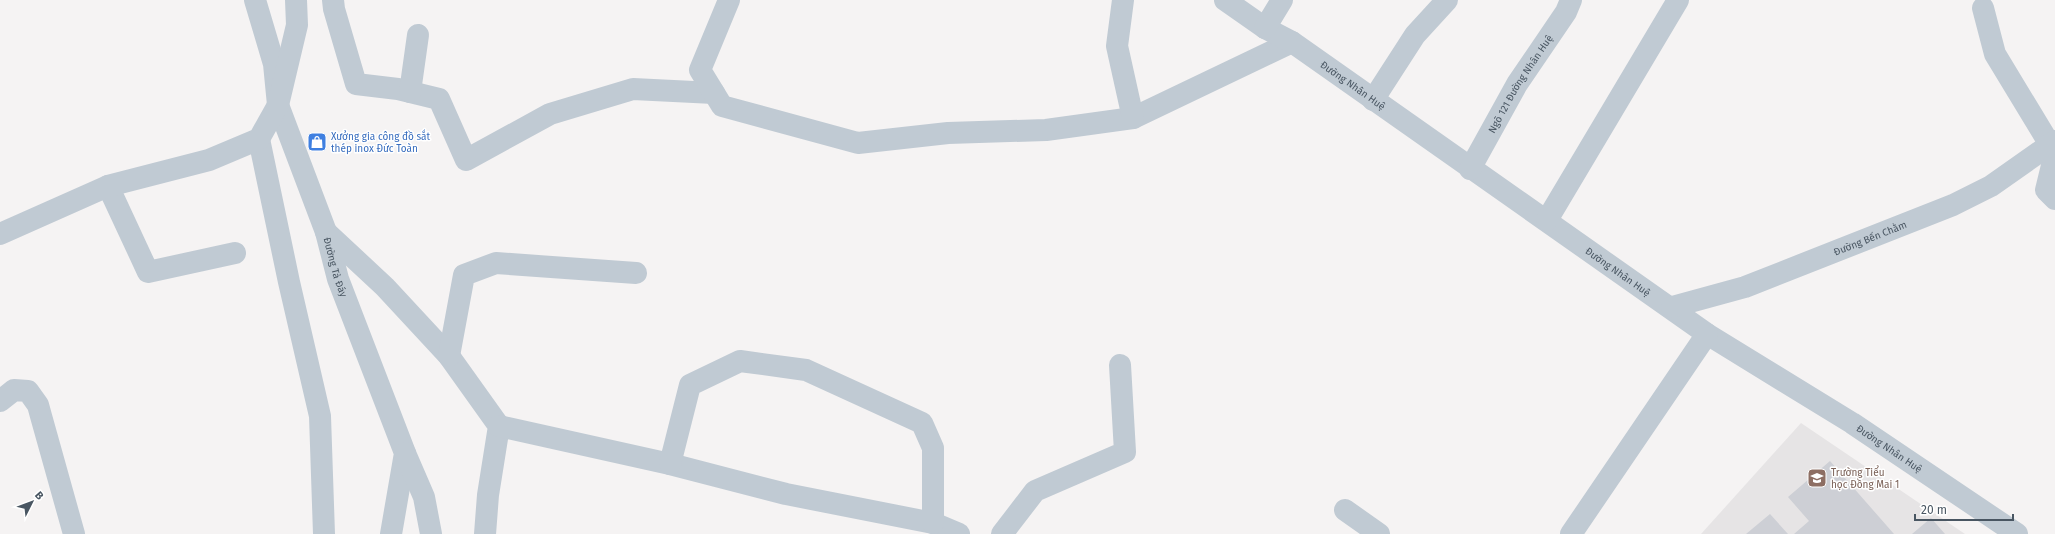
<svg xmlns="http://www.w3.org/2000/svg" width="2055" height="534" viewBox="0 0 2055 534" font-family="'Fira Sans',sans-serif">
<style>
.education{fill:#e6e4e5}
.building{fill:#cdcfd5}
.lines{fill:none;stroke-linecap:round;stroke-linejoin:round}
.minor{stroke:#c0cad3;stroke-width:22}
.labels{text-anchor:middle;stroke-width:3;stroke-linejoin:round;paint-order:stroke}
.street-label{font-size:10px;fill:#495662;stroke:#fff}
.shop-label{font-size:10px;fill:#366cbe;stroke:#fff;text-anchor:start}
.education-label{font-size:10px;fill:#785e54;stroke:#fff;text-anchor:start}
</style>
<rect width="100%" height="100%" fill="#f5f3f3"/>
<!-- education -->
<polygon class="education" points="1801,423 1965,534 1701,534"/>
<!-- building -->
<g class="building">
<polygon points="1830,461 1894,534 1794,534 1809,521 1788,497"/>
<polygon points="1770,514 1788,534 1746,534"/>
<polygon points="1931,518 1945,534 1912,534"/>
</g>
<g class="lines">
<!-- minor -->
<g class="minor">
<path id="s1" d="M255 0 274 64 278 105 326 232 338 279 405 453 391 534"/>
<polyline points="333,0 334,9 356,84 398,89 439,99 466,160 550,114 633,89 714,93"/>
<polyline points="729,0 700,70 722,106 858,143 948,133 1046,130 1133,118 1292,42"/>
<polyline points="1123,0 1117,46 1133,118"/>
<path id="s2" d="M1225 0 1265 28 1292 42 1707 334 1852 423 2017 534"/>
<polyline points="1983,8 1995,54 2055,153 2046,190 2055,199"/>
<polyline points="1265,28 1282,0"/>
<polyline points="410,92 418,35"/>
<polyline points="1373,100 1415,35 1447,0"/>
<polyline points="259,139 289,282 320,416 324,534"/>
<path id="s3" d="M1470 169 1517 84 1566 12 1571 0"/>
<polyline points="108,186 148,272 235,253"/>
<polyline points="1547,220 1678,0"/>
<polyline points="326,232 385,287 449,356 499,426 488,495 485,534"/>
<polyline points="0,234 108,186 209,160 259,139 278,105 297,25 296,0"/>
<path id="s4" d="M1672 307 1745 287 1953 205 1991 186 2055 141"/>
<polyline points="449,356 464,275 496,263 636,273"/>
<polyline points="0,401 14,390 28,391 38,405 41,416 74,534"/>
<polyline points="499,426 670,464 786,494 933,523 959,534"/>
<polyline points="405,453 424,497 431,534"/>
<polyline points="670,464 690,385 740,361 806,370 922,423 933,448 933,523"/>
<polyline points="1345,510 1379,534"/>
<polyline points="1002,534 1035,491 1125,452 1120,365"/>
<polyline points="1571,534 1707,334"/>
</g>
</g>
<!-- icons -->
<defs>
<symbol id="shop-square" viewBox="-11 -11 22 22"><rect x="-9" y="-9" width="18" height="18" rx="4" fill="#3f7fe0" stroke="#fff"/><path d="M-5-2.5h2.3a2.7 3.5 0 0 1 5.4 0H5L5.5 6h-11ZM-1.5-2.5h3a1.5 2.3 0 0 0-3 0Z" fill="#fff"/></symbol>
<symbol id="school-square" viewBox="-11 -11 22 22"><rect x="-9" y="-9" width="18" height="18" rx="4" fill="#8d6e63" stroke="#fff"/><path d="M0-5L7-2L0 1L-7-2ZM-4 1L0 2.5L4 1V4Q0 6-4 4Z" fill="#fff"/></symbol>
</defs>
<g fill-rule="evenodd">
<use href="#shop-square" x="306" y="131" width="22" height="22"/>
<use href="#school-square" x="1806" y="467" width="22" height="22"/>
</g>
<g class="labels">
<!-- street labels -->
<g class="street-label">
<text dy="4" stroke="none"><textPath href="#s3" startOffset="99">Ngõ 121 Đường Nhân Huệ</textPath></text>
<text dy="4" stroke="none"><textPath href="#s2" startOffset="154">Đường Nhân Huệ</textPath></text>
<text dy="4" stroke="none"><textPath href="#s4" startOffset="210">Đường Bến Chằm</textPath></text>
<text dy="4" stroke="none"><textPath href="#s1" startOffset="280">Đường Tà Đáy</textPath></text>
<text dy="4" stroke="none"><textPath href="#s2" startOffset="478">Đường Nhân Huệ</textPath></text>
<text dy="4" stroke="none"><textPath href="#s2" startOffset="802">Đường Nhân Huệ</textPath></text>
</g>
<!-- shop labels -->
<g class="shop-label">
<text x="331" y="140">Xưởng gia công đồ sắt<tspan x="331" dy="12">thép inox Đức Toàn</tspan></text>
</g>
<!-- education labels -->
<g class="education-label">
<text x="1831" y="476">Trường Tiểu<tspan x="1831" dy="12">học Đồng Mai 1</tspan></text>
</g>
</g>
<!-- north arrow -->
<g transform="translate(32 502) rotate(48)" stroke="#ffffff" stroke-width="3" paint-order="stroke">
<path d="M0-3L7 15L0 10L-7 15Z" fill="#495662"/>
<text y="-6" font-size="11" font-weight="bold" text-anchor="middle" fill="#495662">B</text>
</g>
<!-- scale -->
<path d="M1915 514v6h98v-6" fill="none" stroke="#495662" stroke-width="2"/>
<text x="1921" y="514" font-size="12" fill="#495662" stroke="#ffffff" stroke-width="3" paint-order="stroke">20 m</text>
</svg>
